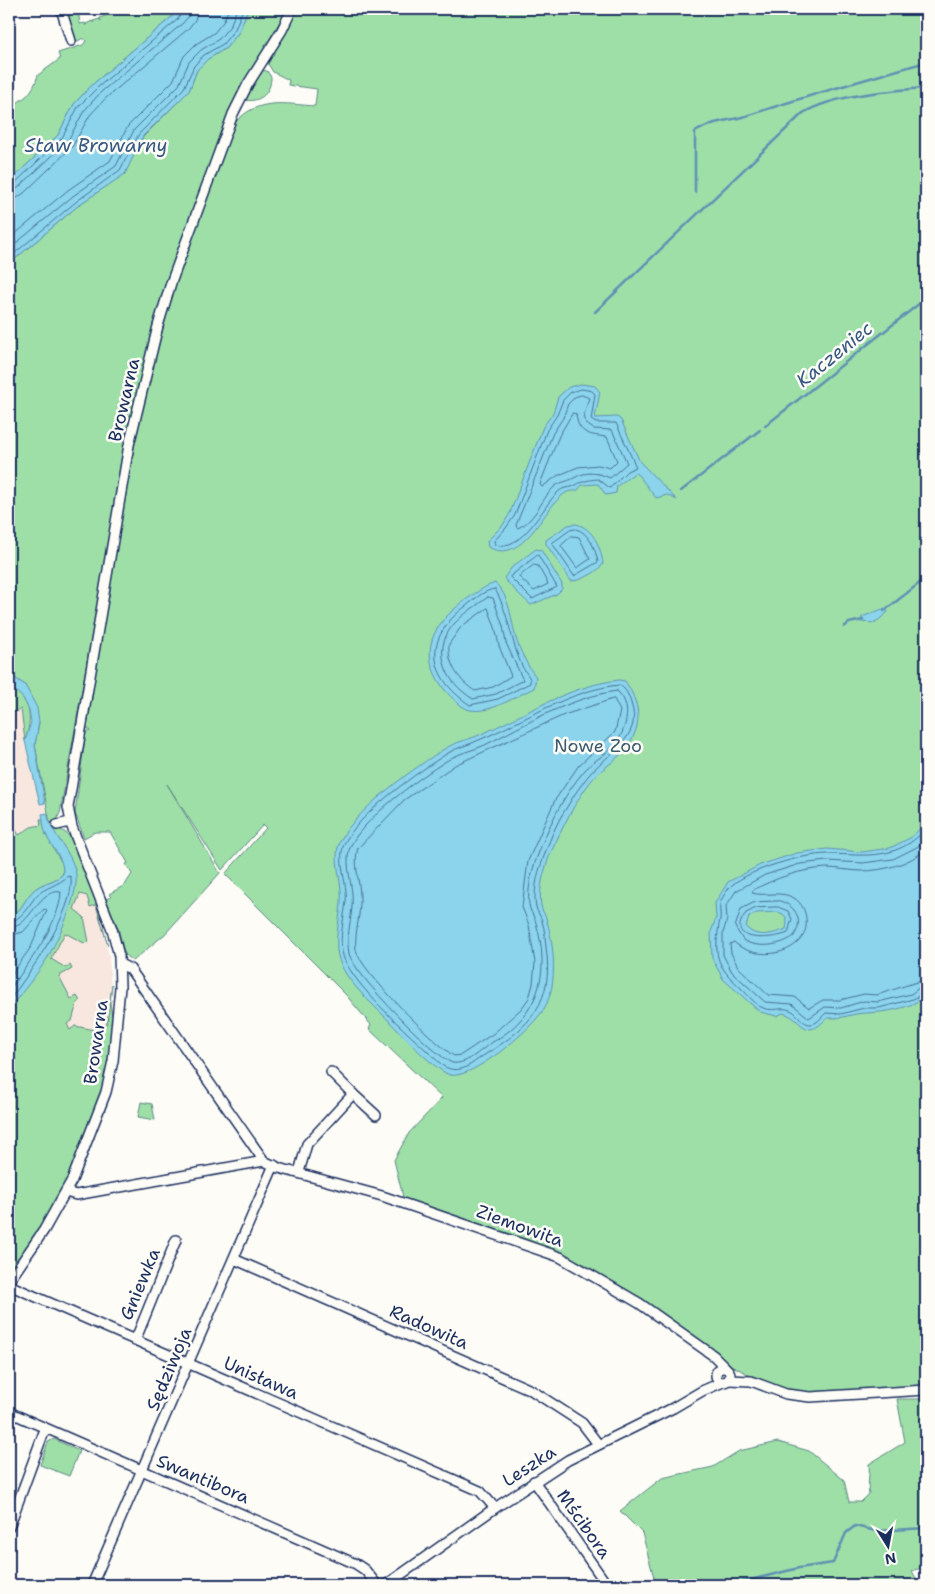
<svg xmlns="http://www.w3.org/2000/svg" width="935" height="1594" viewBox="0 0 935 1594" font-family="'Shantell Sans',sans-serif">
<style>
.built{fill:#f8e7df}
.green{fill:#9edfa8;stroke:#5c8783}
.water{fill:#8bd4ec;stroke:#5e92b3;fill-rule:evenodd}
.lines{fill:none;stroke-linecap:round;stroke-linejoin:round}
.shore{stroke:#487197;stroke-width:1}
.stream{stroke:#5e92b3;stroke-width:2.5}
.minor-casing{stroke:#1b2f5e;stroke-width:12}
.minor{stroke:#fdfcf7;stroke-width:9}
.labels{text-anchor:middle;stroke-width:5;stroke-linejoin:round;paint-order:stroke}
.street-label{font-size:18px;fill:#1b2f5e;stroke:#fdfcf7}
.park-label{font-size:18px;fill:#3c5b70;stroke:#fdfcf7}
.water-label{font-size:19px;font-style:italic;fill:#375882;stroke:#fdfcf7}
</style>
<rect width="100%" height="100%" fill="#fdfcf7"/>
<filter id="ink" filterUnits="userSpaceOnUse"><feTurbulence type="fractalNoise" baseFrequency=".02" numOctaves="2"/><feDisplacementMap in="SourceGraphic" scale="10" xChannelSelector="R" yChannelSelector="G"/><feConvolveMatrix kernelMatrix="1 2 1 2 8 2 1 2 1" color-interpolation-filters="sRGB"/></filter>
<g filter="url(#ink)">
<!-- built -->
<g class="built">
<polygon points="21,708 25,741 40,804 45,803 47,813 42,814 42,825 31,827 19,835 9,818 9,716"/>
<polygon points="78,893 87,896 96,905 109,955 111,987 106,1032 13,1099 9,1099 9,1009"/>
</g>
<!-- green -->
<g class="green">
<path d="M64 9H78L80 24 85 23 86 26V24L92 21 93 23V21L100 19 101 21 100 18 105 16 102 9H181L93 84 74 104 58 135 9 182V107C25 99 33 93 38 75L60 59 58 53 83 45 86 41 83 38 78 41 75 40Z"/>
<polygon points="248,9 287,9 246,80 167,283 125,449 60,813 57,820 50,823 35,745 39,722 25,685 9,674 9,264 80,204 124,174 143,137 189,91 197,70 208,59 226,48 239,32"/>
<path d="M297 9H926V1387L879 1392 797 1393 762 1382 731 1365 638 1298 584 1264 526 1239 404 1201 394 1160 409 1133 442 1098 369 1029 371 1025 346 995 225 874 266 828 263 825 222 870 167 784 220 873 165 934 133 961 127 957 124 952 118 928 106 899 111 897 109 894 125 885 132 874 126 864 128 863 110 832H95L84 838 75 813 86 731H91L87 728 93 692 91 691 141 408 175 285 235 123C257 97 285 104 315 106L317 89 288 85 289 80 273 72 268 64Z"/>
<path d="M261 70 267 71 271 77C271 93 260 103 244 100Z"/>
<path d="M9 685C31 700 33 717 25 741L21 709 9 715Z"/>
<path d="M9 818 19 835 31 827 41 825 40 819H43L46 835 63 865V874C55 882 44 882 35 889 25 897 22 912 9 918V847L15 843 9 834Z"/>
<path d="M51 828C57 829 61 829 66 833 83 848 101 922 108 946L96 905 90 907 87 896 80 894 74 909 84 917 89 942 84 943 65 933 51 959 66 968 70 965 72 969 59 976 71 999 77 996 80 1001 77 1003 72 1021 67 1024 70 1030 75 1026 100 1031 107 1023 112 984 110 1003 113 1024 107 1072 101 1096 74 1166 62 1189 40 1229 9 1270V1009L48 957 67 852Z"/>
<polygon points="141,1102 152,1104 155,1120 138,1117"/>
<path d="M897 1399H926V1566L912 1571 920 1585H656L642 1533 620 1511 662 1478 713 1467 739 1451 778 1442 809 1451 844 1480 849 1502H861L869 1494C867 1483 870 1475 869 1464L905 1442Z"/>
<polygon points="54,1439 79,1451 69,1476 40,1465 48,1442"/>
</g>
<!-- water -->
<g class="water">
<polygon points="181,9 248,9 239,32 226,48 208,59 197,70 189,91 143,136 125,174 80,204 9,264 9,182 58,135 74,104 93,84"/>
<path d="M581 384 595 386 600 392 595 418 617 417 621 420 640 462 677 500 667 495 656 498 639 476 635 473 617 486 616 493 606 495 598 484 582 485 578 490C573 492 569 490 564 494 542 510 523 566 488 547L487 541 503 525 510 513 543 427 553 413 558 397 569 387Z"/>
<path d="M576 524C593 528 601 547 603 564 598 572 581 581 571 581L546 544V540L568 525Z"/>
<path d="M536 549 541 550 562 584V589L557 594 531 605C527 602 506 582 504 578L512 567Z"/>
<path d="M495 583C510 595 511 621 516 638 519 649 528 667 536 677L534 688C516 696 490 714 470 710 461 708 450 696 444 689 418 653 431 626 463 602 474 594 483 587 495 583Z"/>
<polygon points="885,608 888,612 875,623 861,622 862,617"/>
<polygon points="9,674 25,685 37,708 39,722 35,745 45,803 40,804 25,741 31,722 29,710 23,698 9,685"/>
<path d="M619 680 625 681C643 708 643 731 620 755 611 764 599 771 591 781 574 803 563 827 551 852 545 867 538 889 541 906 542 911 546 916 547 921 554 946 558 983 545 1007 535 1027 472 1080 450 1075 436 1071 400 1033 389 1021 372 1003 344 981 338 956 334 939 340 919 341 902 343 884 334 864 338 847 347 815 418 765 446 748 456 742 467 740 477 736 524 716 567 686 619 680Z"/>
<path d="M47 813C52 836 72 851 76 874 79 895 58 939 48 957 37 975 22 992 9 1009V918C22 912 25 897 35 889 44 882 55 882 63 874 64 856 51 849 46 834 43 828 43 820 42 814Z"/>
<path d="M926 822V996C909 1009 887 1012 866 1013 852 1013 845 1019 827 1018 804 1043 803 1018 783 1013L777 1016 760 1012 723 979 712 958 711 932 716 918 715 903 728 882 760 865 797 853 827 849 862 852 890 848 912 837ZM778 912C787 915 788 919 786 929 773 934 756 939 746 927L749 917 757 913Z"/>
</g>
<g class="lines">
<!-- shore -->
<g class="shore">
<polyline points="9,185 14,184 62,138 78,107 97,88 178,19 184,9"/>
<polyline points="9,192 18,188 67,142 84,111 101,92 182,24 189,16 190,9"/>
<polyline points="9,199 17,198 24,193 72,147 90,115 106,98 188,29 195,20 198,9"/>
<polyline points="9,239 68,190 110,161 128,126 173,81 184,56 196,44 214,33 223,22 229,9"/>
<polyline points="9,249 73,196 116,166 134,130 179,85 189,62 201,50 219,39 230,26 237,9"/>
<polyline points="9,258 77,201 120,170 139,134 184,88 194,66 204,55 223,44 235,29 243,9"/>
<path d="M582 389 592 391 595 394 591 420 596 423H616L636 467 627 471 610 488 598 479C588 480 583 481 576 485 570 489 564 486 558 492 541 508 524 551 495 545L494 541 506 528 515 515 547 430 557 415 563 400 571 392Z"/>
<path d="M582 395 589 398 584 415 586 424 594 429 612 430 627 463 610 478C597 472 586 471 574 478 567 482 559 482 553 488 541 500 534 523 517 528L516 525 553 433 563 418 568 404 575 397Z"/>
<path d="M573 413 576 414C578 435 591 435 607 437L617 461 610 468 598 465 578 467 557 476 542 487 540 484 559 436Z"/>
<path d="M576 529C589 532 596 550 598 562L574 576 552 543 570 530Z"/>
<polygon points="572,536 579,537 590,559 577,568 561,546"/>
<polygon points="538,555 557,587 532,599 510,577"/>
<polygon points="534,565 538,566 548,584 534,591 519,577"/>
<path d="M495 589C509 613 511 642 522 666 525 673 531 676 530 683L498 699 470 705C427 676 423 638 466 606 475 599 484 590 495 589Z"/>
<path d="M488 597 493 598 503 626 506 643 523 680 496 694 473 699C459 690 448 679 444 663 436 629 464 615 488 597Z"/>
<path d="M488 608 495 627 499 646 511 676 493 687 475 691C460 682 447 664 449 644L461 627Z"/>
<path d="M619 685C626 688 629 696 631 703 644 738 606 754 588 776 581 785 573 796 567 807 556 823 548 844 542 862 537 874 533 895 536 907 537 912 541 916 542 921 545 929 545 939 546 947 554 1002 531 1026 486 1054 471 1063 462 1076 443 1066 415 1039 362 995 345 961 337 944 344 920 346 901 348 883 336 859 345 842 362 811 418 772 448 753 458 747 469 745 479 740 525 721 569 690 619 685Z"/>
<path d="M617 691C630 702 628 719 622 733 616 750 596 758 585 770 563 795 547 829 536 860 531 873 526 896 530 909 532 914 535 918 536 923 551 974 539 1016 491 1043 479 1051 467 1065 452 1063 432 1054 355 975 349 954 345 934 354 914 352 894 351 880 344 858 351 845 365 817 425 773 453 757 463 752 474 750 485 745 526 724 571 697 617 691Z"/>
<path d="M614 699 620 711 615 732 579 765 555 800 528 861 522 907 529 925 535 963 533 984 529 998 521 1009 494 1033 461 1055 454 1056C436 1045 359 969 356 950 354 933 361 915 360 897 360 882 353 862 358 848L404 800 455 765 564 715Z"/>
<path d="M926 829C896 861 868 855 828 854 803 854 751 869 732 885 728 888 721 899 720 904 719 909 721 915 720 919 714 955 714 964 742 989 748 995 754 1003 761 1007 772 1013 781 1006 790 1010 799 1013 803 1028 815 1023 819 1021 822 1016 826 1013L841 1014 864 1008H879L913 999 926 993"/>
<polyline points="926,838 917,847 893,859 863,863 827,861 800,864 765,875 736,891 726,906 727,920 723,933 723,955 732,972 765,1002 792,1004 809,1018 825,1007 841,1008 864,1001 878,1002 911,994 920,987 926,986"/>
<path d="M926 849C910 864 883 871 861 871 850 871 838 868 827 868 801 869 776 878 753 890L752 893C766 897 780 890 794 898 808 906 811 931 798 942 782 958 749 957 734 942L730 944 731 953 738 967 768 995 795 997 809 1008 823 1000H840L864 994 877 995 926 979"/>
<path d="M780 901C796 906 804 920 794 936 781 946 757 949 743 940L735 927 741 909 755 902Z"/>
<path d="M778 907 788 911 792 919 788 933C771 940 723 943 746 913L756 908Z"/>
<path d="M9 922C22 920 29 904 37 895 44 888 59 885 68 876L71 877C75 912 29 973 9 1001"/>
<path d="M9 928C32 927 37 888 61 892 60 923 27 966 9 990"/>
<polyline points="9,936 23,932 44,909 47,910 31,947 9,978"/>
</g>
<!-- stream -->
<g class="stream">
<path d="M695 192V132C715 120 725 122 746 116 806 96 866 79 926 62"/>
<polyline points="925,299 926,298"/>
<path d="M595 312 803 113C836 94 889 91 926 88"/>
<polyline points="765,426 920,303"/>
<polyline points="681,491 760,430"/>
<polyline points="884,611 926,578"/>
<polyline points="844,627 849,623 863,620"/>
<polyline points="730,1585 799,1568 833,1563 846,1533 855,1526 876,1531 926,1528"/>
</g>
<defs>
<g id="minor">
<polyline points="61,9 71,41"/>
<polyline points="57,825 70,822"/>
<polyline points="120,964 130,969 264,1161"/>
<polyline points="353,1094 376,1115"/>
<polyline points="299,1172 307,1144 353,1094 331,1072"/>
<polyline points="66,1192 76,1195 264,1161 279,1168 382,1196 560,1257 639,1303 714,1356 726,1368"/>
<polyline points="234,1259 531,1390 582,1423 598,1444"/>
<polyline points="9,1281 44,1230 72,1180 106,1092 113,1061 120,987 119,956 112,929 72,827 68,807 129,445 158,326 171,283 233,114 248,84 282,30 292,9"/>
<polyline points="9,1285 480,1491 495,1508"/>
<polyline points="135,1341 176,1240"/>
<circle cx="723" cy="1375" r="7"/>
<polyline points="729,1380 751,1381 786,1394 810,1397 926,1390"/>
<polyline points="9,1412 356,1564 365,1570 377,1585"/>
<polyline points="534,1481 607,1585"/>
<polyline points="9,1527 45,1429"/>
<polyline points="92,1585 274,1165"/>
<polyline points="386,1585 495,1508 568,1460 673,1408 702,1391 723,1382"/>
</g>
</defs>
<!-- minor casing -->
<use href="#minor" class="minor-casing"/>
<!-- minor -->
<use href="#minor" class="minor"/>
</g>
</g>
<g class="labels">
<!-- street labels -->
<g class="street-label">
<text transform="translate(124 400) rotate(-77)" y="6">Browarna</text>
<text transform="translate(96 1042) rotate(-82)" y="6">Browarna</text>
<text transform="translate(520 1226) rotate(20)" y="6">Ziemowita</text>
<text transform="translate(140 1284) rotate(-67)" y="6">Gniewka</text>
<text transform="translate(429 1327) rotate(24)" y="6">Radowita</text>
<text transform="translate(169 1369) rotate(-67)" y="6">Sędziwoja</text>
<text transform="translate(261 1378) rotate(24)" y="6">Unisława</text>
<text transform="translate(529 1466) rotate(-33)" y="6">Leszka</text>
<text transform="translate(203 1479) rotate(23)" y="6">Swantibora</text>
<text transform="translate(584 1524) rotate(55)" y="6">Mścibora</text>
</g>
<!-- park labels -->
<g class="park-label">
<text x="598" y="752">Nowe Zoo</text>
</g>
<!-- water labels -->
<g class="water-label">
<text x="96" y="152">Staw Browarny</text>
<text transform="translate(834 354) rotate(-39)" y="7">Kaczeniec</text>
</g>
</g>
<!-- margin -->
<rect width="935" height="1594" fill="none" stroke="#fdfcf7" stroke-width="30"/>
<rect x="15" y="15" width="905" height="1564" fill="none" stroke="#1b2f5e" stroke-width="2" filter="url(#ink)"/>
<!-- north arrow -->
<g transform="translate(888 1546) rotate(169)" stroke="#fdfcf7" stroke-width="4" paint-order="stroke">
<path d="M0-4L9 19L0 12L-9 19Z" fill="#1b2f5e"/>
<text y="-8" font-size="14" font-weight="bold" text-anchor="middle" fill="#1b2f5e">N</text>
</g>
</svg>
